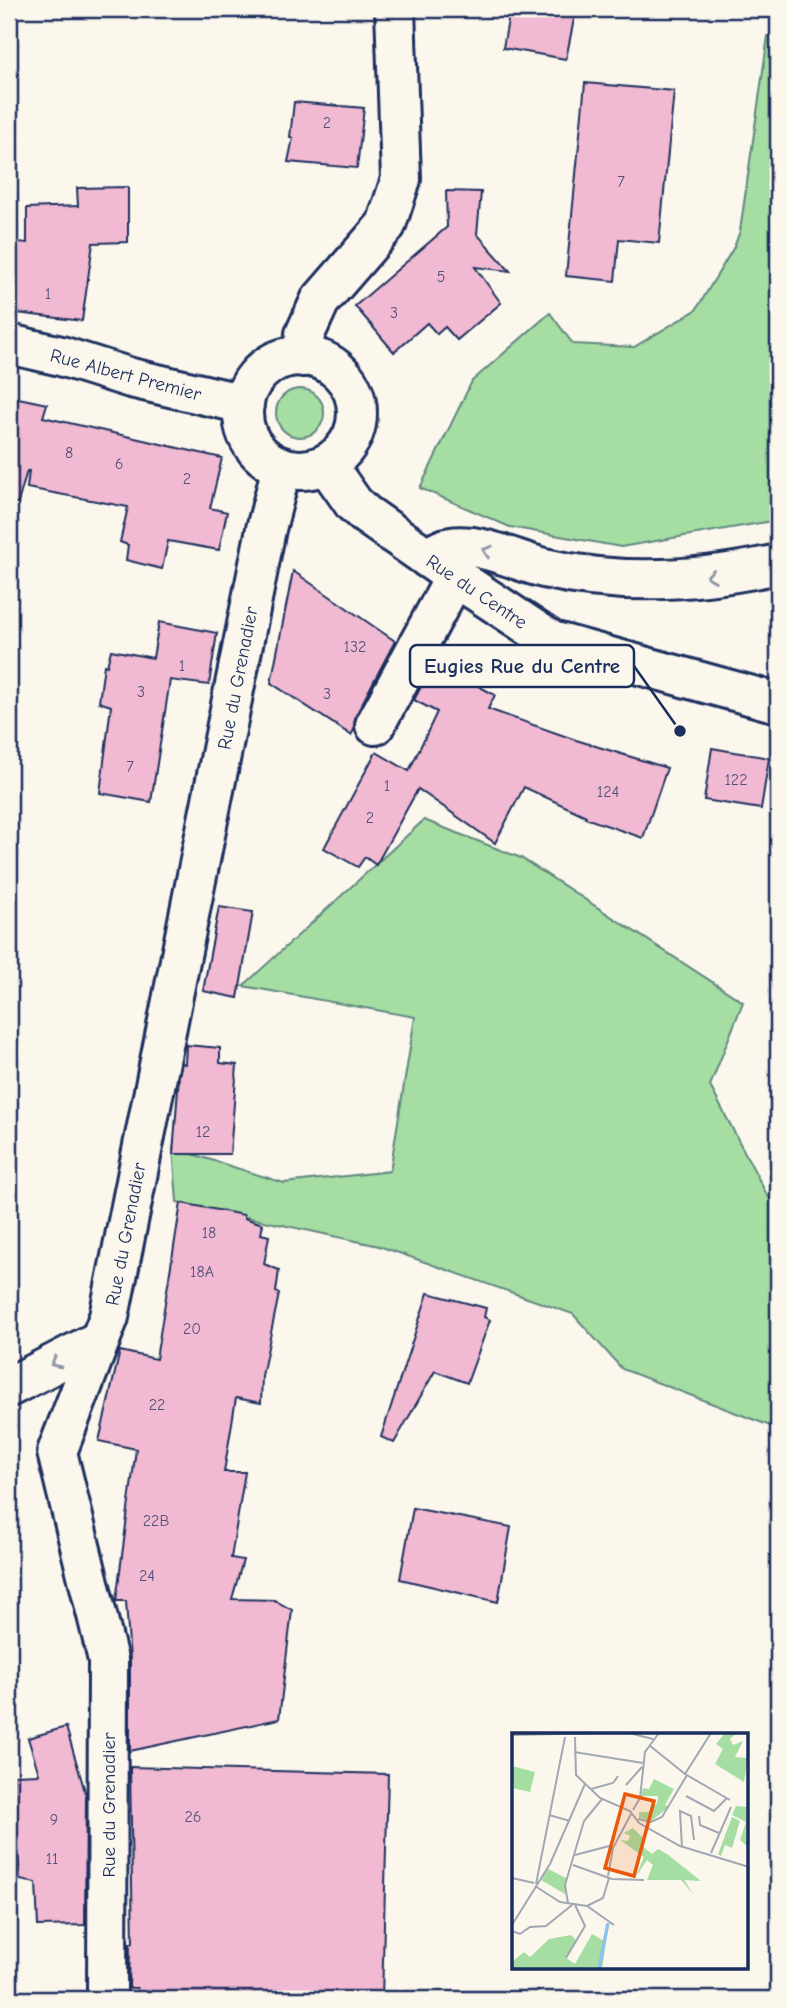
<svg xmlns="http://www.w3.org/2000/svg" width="787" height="2008" viewBox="0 0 787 2008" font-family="'Comic Neue',sans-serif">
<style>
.green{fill:#a5dda2;stroke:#608680;stroke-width:2}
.building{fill:#f1bad2;stroke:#1b2f5e;stroke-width:2}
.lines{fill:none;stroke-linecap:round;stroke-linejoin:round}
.minor-casing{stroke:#1b2f5e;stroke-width:44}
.minor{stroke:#fbf7ec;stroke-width:38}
.oneway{stroke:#8b93a5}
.labels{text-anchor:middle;stroke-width:5;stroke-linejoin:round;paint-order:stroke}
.number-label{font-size:16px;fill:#50527b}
.street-label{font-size:19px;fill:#1b2f5e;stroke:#fbf7ec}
.inset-river{fill:none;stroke:#8ec2eb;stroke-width:3.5}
.inset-road{fill:none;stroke:#a1a7b3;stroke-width:2}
.view{fill:#e8590c;fill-opacity:0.15;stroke:#e8590c;stroke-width:3.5}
.inset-edge{fill:none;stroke:#1b2f5e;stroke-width:3.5}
.leader{fill:none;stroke:#1b2f5e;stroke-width:2.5}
.callout-dot{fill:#1b2f5e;stroke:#fbf7ec;stroke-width:2.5}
.callout{fill:#fbf7ec;stroke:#1b2f5e;stroke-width:2.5}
.callout-label{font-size:21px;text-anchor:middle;font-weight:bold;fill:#1b2f5e}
</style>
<rect width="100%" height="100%" fill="#fbf7ec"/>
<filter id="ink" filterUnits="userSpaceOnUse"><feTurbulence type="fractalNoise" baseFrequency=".0143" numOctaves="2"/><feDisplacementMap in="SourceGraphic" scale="14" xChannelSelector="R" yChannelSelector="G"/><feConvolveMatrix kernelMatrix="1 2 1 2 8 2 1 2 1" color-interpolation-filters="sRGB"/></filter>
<g filter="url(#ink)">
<!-- green -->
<g class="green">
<polygon points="778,35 778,520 621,547 510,527 420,488 472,381 550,313 573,344 634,347 696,310 734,247 740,231 768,36"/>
<circle cx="300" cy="413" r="24"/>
<polygon points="424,820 521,858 743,1002 710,1086 767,1195 778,1205 778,1429 622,1369 573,1314 379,1246 177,1202 173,1148 284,1183 390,1171 415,1017 243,986"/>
</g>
<!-- building -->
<g class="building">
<polygon points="510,9 576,9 566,59 503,48"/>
<polygon points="585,83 674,91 659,243 619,239 615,281 566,276"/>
<polygon points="294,102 364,108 357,168 288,162 293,138 290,137"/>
<polygon points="128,187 128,242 93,243 82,321 9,312 9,241 27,243 27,208 78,206 77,188"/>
<polygon points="446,191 481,192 477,234 510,271 475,267 501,303 457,340 445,327 437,334 427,323 394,352 355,306 447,227"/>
<polygon points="9,396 47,404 43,417 222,458 210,508 227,512 219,550 168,541 162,569 126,560 128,545 120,542 128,507 27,488 29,471 27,471 18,503 9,502"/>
<polygon points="293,571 395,641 356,715 354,730 351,735 271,683"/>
<polygon points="159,622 217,633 209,685 170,680 151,802 100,793 111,706 99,702 104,665 107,666 111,650 153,658"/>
<polygon points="434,662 495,695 488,709 576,740 667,768 643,838 585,818 586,816 524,787 495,843 418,789 376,865 365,857 358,867 324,848 376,752 409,771 437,712 414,700"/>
<polygon points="712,748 769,758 761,809 704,800"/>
<polygon points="219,907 253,912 238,998 203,991"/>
<polygon points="186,1045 220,1048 220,1063 237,1065 230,1154 173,1154 179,1076 182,1063 185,1064"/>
<polygon points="181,1203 244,1215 244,1218 263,1224 261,1234 269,1236 264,1264 279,1270 276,1292 279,1294 262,1376 261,1403 236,1398 224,1472 245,1472 231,1558 243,1560 232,1599 274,1600 292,1610 279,1719 130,1751 130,1660 126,1601 116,1601 136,1449 99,1441 120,1351 156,1359"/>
<polygon points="428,1293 486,1308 484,1317 490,1320 467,1383 435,1371 394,1443 381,1437"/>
<polygon points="413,1508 511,1527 498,1602 400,1579"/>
<polygon points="66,1727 86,1795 85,1925 38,1926 36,1883 20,1880 14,1775 39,1774 28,1738"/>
<polygon points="130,1767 388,1774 382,1999 137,1999 137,1988 129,1988 130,1944 133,1943"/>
</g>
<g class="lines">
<defs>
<g id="minor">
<polyline points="9,344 61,356 131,378 244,404"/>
<circle cx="300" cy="413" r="57"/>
<polyline points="303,357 305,334 320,301 386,225 401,179 395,9"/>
<polyline points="326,464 354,504 365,514 455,577 552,641 778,703"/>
<path d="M429 559C455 529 511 560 544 568 621 586 701 581 778 564"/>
<polyline points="375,725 455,577"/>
<polyline points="9,1387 100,1340"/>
<polyline points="107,1999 108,1660 57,1452 109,1317 266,529 282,467"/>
</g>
</defs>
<!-- minor casing -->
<use href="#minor" class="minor-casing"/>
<!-- minor -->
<use href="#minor" class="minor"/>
</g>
<!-- one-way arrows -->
<defs><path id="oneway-chevron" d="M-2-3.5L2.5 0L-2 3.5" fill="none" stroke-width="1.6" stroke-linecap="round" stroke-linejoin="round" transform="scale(1.75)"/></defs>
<g class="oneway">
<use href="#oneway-chevron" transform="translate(487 551) rotate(-162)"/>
<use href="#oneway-chevron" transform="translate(711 576) rotate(172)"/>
<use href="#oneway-chevron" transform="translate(55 1363) rotate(153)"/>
</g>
</g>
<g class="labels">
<!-- number labels -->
<g class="number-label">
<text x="327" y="128">2</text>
<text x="621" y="187">7</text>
<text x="441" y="282">5</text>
<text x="48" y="299">1</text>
<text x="394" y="318">3</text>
<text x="69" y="458">8</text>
<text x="119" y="469">6</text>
<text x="187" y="484">2</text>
<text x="355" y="652">132</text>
<text x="182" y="671">1</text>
<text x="141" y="697">3</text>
<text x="327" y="699">3</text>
<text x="130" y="772">7</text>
<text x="736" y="785">122</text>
<text x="387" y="791">1</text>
<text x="608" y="797">124</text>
<text x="370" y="823">2</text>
<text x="203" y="1137">12</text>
<text x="209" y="1238">18</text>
<text x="202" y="1277">18A</text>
<text x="192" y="1334">20</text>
<text x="157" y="1410">22</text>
<text x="156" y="1526">22B</text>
<text x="147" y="1581">24</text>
<text x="193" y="1822">26</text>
<text x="54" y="1825">9</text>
<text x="52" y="1864">11</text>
</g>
<!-- street labels -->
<g class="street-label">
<text transform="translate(126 374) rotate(15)" y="7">Rue Albert Premier</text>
<text transform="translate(477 591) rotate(34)" y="7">Rue du Centre</text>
<text transform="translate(237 678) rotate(-79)" y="7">Rue du Grenadier</text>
<text transform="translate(125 1234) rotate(-79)" y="7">Rue du Grenadier</text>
<text transform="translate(108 1805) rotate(-90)" y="7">Rue du Grenadier</text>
</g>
</g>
<!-- overview -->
<g transform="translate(512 1733)">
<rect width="236" height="236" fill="#fbf7ec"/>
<path d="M213 0H225L218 6 221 12 231 8 223 24 236 25 232 49 203 31 211 16 204 11ZM0 33 23 39 18 59 0 55ZM142 46 162 56 153 72 157 74 139 88 127 85V79H136L145 70 146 63H129L131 55 137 56ZM224 73 236 74V114L228 107 234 89 220 82ZM220 84 228 88 220 115 213 112 209 123 206 121ZM121 95 131 105V114L140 121 146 116 155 121 189 148 172 147 182 162 169 147H135L141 132 135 127 123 145 132 124 108 107 116 108 118 103 112 100ZM36 136 54 145 53 161 29 147ZM80 201 94 209 90 236H0V229L12 219 18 224 37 206 59 202 65 208 54 225 63 231Z" fill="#a5dda2"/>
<path class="inset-river" d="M87 236 96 190"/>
<path class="inset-road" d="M117 0 141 6M0 2 94 0M63 4 64 42 88 65 118 78 127 90 168 113 237 134M137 12 173 41 218 67M62 19 131 30M173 41 199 0M114 52 130 34M79 56 101 50 106 43M174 63 202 78 215 65M121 77 128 65 133 19 147 0M37 82 58 88M187 83 188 92 207 100M126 86 139 89 150 84 175 42M170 114 168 78 179 83 182 107M199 120 219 74M63 122 101 112M61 132 100 146 132 147M96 143 101 115 119 81M0 145 22 150M24 151 53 4M23 153 48 169 75 173 102 192M56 170 53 152 72 88 90 66M75 173 91 165 97 145M0 192 38 131 73 51M0 198 8 201 18 194 34 193 60 172M54 225 73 193 63 172"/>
<path class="view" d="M113 61 142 68 122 143 93 135Z"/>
<rect width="236" height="236" class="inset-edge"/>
</g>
<!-- callouts -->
<path class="leader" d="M680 731L634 666"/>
<circle class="callout-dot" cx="680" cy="731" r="7"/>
<rect class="callout" x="410" y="645" width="224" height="42" rx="7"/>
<g class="callout-label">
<text x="522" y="673">Eugies Rue du Centre</text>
</g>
<!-- margin -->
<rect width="787" height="2008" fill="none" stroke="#fbf7ec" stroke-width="35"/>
<rect x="18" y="18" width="752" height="1973" fill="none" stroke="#1b2f5e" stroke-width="2.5" filter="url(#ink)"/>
</svg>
